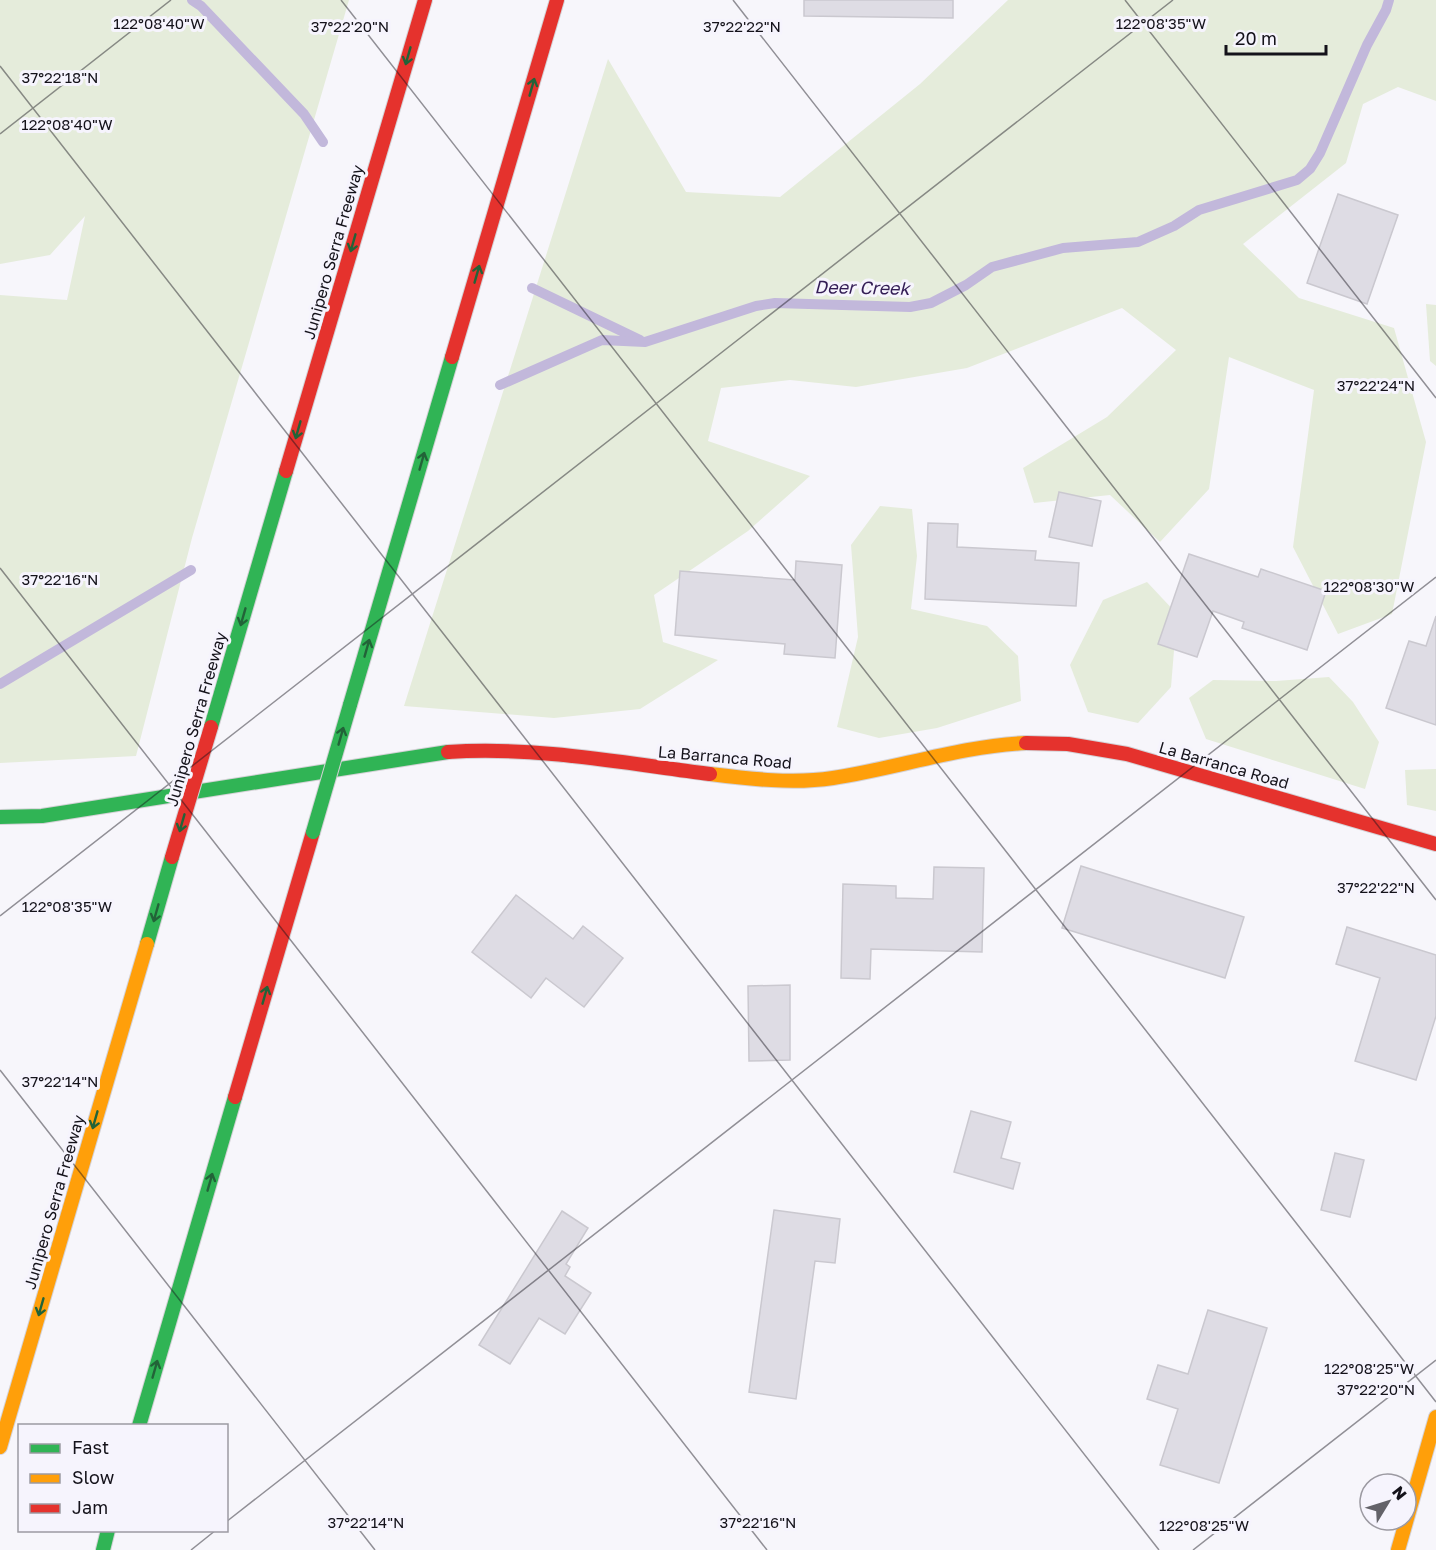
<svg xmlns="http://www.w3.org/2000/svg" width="1436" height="1550" viewBox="0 0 1436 1550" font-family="'Golos Text',sans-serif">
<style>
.green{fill:#e5ecdb}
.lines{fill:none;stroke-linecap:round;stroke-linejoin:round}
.stream{stroke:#c2b8db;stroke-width:10}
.building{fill:#dedce4;stroke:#cac8cf;stroke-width:1.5}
.fast-casing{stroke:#d4d2d6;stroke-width:16}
.slow-casing{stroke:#d4d2d6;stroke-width:16}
.jam-casing{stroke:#d4d2d6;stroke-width:16}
.fast{stroke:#30b455;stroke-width:14}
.slow{stroke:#ff9f0a;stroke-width:14}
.jam{stroke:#e5322d;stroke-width:14}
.fast-bridge-casing{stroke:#d4d2d6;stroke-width:16;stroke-linecap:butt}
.jam-bridge-casing{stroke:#d4d2d6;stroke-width:16;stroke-linecap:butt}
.fast-bridge{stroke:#30b455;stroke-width:14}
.jam-bridge{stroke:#e5322d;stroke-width:14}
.oneway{stroke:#226338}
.ticks{fill:none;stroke:#14121a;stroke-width:1.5;stroke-opacity:0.45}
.labels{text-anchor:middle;stroke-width:6;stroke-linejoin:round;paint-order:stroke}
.street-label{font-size:16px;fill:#14121a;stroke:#f6f4fd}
.water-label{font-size:18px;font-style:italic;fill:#331d55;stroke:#f6f4fd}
.ticks-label{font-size:15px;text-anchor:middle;fill:#14121a;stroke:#f6f4fd;stroke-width:6;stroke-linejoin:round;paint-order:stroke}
</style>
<rect width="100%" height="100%" fill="#f7f6fb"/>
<!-- green -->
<g class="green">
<polygon points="0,0 349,0 192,538 136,756 0,763 0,295 67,300 85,216 50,255 0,264"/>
<polygon points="1008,0 1436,0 1436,101 1398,87 1363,104 1346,163 1243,244 1299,298 1394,328 1426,442 1392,614 1338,634 1293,547 1314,390 1229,357 1209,489 1160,542 1110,495 1034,503 1023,468 1107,417 1176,350 1122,308 967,368 856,387 790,380 721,388 708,441 810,476 748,531 654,595 663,642 718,660 640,709 554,718 404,706 608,59 686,192 780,197 920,84"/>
<polygon points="1426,304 1436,305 1436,366 1430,361"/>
<polygon points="880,506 912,509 917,556 911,609 987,626 1018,656 1021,701 937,728 879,738 837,727 858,637 851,545"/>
<polygon points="1147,582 1177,614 1171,687 1138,723 1088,712 1070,665 1103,600"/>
<polygon points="1329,677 1353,702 1379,742 1365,789 1206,739 1189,698 1213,680 1276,681"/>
<polygon points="1436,769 1436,811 1407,805 1405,770"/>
</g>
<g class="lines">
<!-- stream -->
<g class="stream">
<polyline points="192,0 201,6 304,114 323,142"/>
<polyline points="532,288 640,340"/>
<polyline points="500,385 602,340 645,342 756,306 775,303 910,307 931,303 966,285 992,267 1063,248 1138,242 1174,226 1199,210 1297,180 1310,169 1320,153 1367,45 1386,10 1389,0"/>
<polyline points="0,684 191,570"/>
</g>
</g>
<!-- building -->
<g class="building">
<polygon points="804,0 953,0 953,18 804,16"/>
<polygon points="1338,194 1398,215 1367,304 1307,283"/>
<polygon points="1059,492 1101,501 1092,546 1049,537"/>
<polygon points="928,523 958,524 957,547 1036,551 1035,560 1079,563 1076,606 925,599"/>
<polygon points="1189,554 1258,577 1261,569 1326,591 1307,650 1242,628 1244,622 1213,611 1197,657 1158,644"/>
<polygon points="796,561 842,565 835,658 784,654 785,644 675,635 680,571 795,580"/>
<polygon points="1436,616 1436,725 1386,708 1409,641 1426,646"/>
<polygon points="1081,866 1244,917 1225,978 1062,928"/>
<polygon points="934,867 984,868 982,952 871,949 870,979 841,978 843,884 896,886 896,898 933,899"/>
<polygon points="516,895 573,939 583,926 623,958 584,1007 546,978 531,998 472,952"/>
<polygon points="1347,927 1436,955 1436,1016 1416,1080 1355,1061 1380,978 1336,964"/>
<polygon points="790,985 790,1060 749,1061 748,986"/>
<polygon points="971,1111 1011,1122 1001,1158 1020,1163 1013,1189 954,1172"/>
<polygon points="1335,1153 1364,1160 1350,1217 1321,1210"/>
<polygon points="774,1210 840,1219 835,1263 815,1261 796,1399 749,1392"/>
<polygon points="562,1211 588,1228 566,1264 570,1267 565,1276 591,1293 565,1334 539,1318 510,1364 479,1345"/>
<polygon points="1208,1310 1267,1328 1219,1483 1160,1465 1178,1409 1147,1399 1158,1365 1188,1374"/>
</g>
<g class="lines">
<defs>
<g id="fast">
<polyline points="350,705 452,357"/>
<polyline points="211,727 286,471"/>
<polyline points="0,817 42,816 448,752"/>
<polyline points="147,944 172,857"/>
<polyline points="139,1426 235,1097"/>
<polyline points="103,1550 108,1530"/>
</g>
<g id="slow">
<path d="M710 774C751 779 793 784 833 778 898 768 961 746 1026 743"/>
<polyline points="0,1447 147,944"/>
<polyline points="1398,1550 1436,1417"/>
</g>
<g id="jam">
<polyline points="452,357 557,0"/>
<polyline points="286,471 425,0"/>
<polyline points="1026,743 1068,744 1127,754 1436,844"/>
<path d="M448 752C536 746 623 763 710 774"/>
<polyline points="235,1097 313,832"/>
</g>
</defs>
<!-- fast casing -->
<use href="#fast" class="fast-casing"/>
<!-- slow casing -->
<use href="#slow" class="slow-casing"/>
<!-- jam casing -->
<use href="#jam" class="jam-casing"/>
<!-- fast -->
<use href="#fast" class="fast"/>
<!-- slow -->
<use href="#slow" class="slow"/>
<!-- jam -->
<use href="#jam" class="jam"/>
<defs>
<polyline id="fast-bridge" points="313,832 350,705"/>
<polyline id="jam-bridge" points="172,857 211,727"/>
</defs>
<!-- fast-bridge casing -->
<use href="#fast-bridge" class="fast-bridge-casing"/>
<!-- jam-bridge casing -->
<use href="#jam-bridge" class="jam-bridge-casing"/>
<!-- fast-bridge -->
<use href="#fast-bridge" class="fast-bridge"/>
<!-- jam-bridge -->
<use href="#jam-bridge" class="jam-bridge"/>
</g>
<!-- one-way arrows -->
<defs><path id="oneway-shaft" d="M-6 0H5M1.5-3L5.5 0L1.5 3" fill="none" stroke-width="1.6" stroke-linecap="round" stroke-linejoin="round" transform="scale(1.5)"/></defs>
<g class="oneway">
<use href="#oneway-shaft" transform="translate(408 56) rotate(106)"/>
<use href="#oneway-shaft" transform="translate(532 87) rotate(-74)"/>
<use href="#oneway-shaft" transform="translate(353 243) rotate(106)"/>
<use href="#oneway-shaft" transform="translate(477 274) rotate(-74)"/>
<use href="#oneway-shaft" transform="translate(298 430) rotate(106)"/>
<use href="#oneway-shaft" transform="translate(422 461) rotate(-74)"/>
<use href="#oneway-shaft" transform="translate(243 617) rotate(106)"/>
<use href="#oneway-shaft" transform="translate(367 648) rotate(-74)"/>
<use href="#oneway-shaft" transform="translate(341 736) rotate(-74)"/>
<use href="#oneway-shaft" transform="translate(182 823) rotate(106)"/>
<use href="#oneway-shaft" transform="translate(156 913) rotate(106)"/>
<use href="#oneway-shaft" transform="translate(265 995) rotate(-74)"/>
<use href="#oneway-shaft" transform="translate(95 1120) rotate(106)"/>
<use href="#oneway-shaft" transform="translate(210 1182) rotate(-74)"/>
<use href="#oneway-shaft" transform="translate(41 1307) rotate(106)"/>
<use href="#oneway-shaft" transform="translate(155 1369) rotate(-74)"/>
</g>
<!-- ticks -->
<path class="ticks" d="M341 0 1436 1402M733 0 1436 900M1125 0 1436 398M0 66 1159 1550M0 134 171 0M0 568 767 1550M0 916 1173 0M0 1070 375 1550M226 1522 1436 577M191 1550 216 1530M1193 1550 1436 1360"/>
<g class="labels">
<!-- street labels -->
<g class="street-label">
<text transform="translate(333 252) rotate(-74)" y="6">Junipero Serra Freeway</text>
<text transform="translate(196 719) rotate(-74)" y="6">Junipero Serra Freeway</text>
<text transform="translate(725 757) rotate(5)" y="6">La Barranca Road</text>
<text transform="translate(1224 765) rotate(16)" y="6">La Barranca Road</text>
<text transform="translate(54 1202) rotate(-74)" y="6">Junipero Serra Freeway</text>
</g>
<!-- water labels -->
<g class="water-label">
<text transform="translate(862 288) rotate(1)" y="6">Deer Creek</text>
</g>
</g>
<g class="ticks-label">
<text x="159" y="29">122°08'40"W</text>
<text x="1161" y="29">122°08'35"W</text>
<text x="350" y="32">37°22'20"N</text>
<text x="742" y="32">37°22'22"N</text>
<text x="60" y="83">37°22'18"N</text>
<text x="67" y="130">122°08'40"W</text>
<text x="1376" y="391">37°22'24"N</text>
<text x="60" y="585">37°22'16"N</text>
<text x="1369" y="592">122°08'30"W</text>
<text x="1376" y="893">37°22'22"N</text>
<text x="67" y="912">122°08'35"W</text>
<text x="60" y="1087">37°22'14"N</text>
<text x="1369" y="1374">122°08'25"W</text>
<text x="1376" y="1395">37°22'20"N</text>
<text x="366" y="1528">37°22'14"N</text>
<text x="758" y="1528">37°22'16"N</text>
<text x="1204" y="1531">122°08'25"W</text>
</g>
<!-- legend -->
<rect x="18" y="1424" width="210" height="108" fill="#f6f4fd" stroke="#9c9aa2" stroke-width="1.5"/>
<rect x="30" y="1444" width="30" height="9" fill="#30b455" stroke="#9c9aa2" stroke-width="1.5"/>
<text x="72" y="1454" font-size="18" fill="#14121a">Fast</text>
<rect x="30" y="1474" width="30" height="9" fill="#ff9f0a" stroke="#9c9aa2" stroke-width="1.5"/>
<text x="72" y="1484" font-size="18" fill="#14121a">Slow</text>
<rect x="30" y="1504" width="30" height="9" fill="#e5322d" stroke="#9c9aa2" stroke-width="1.5"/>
<text x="72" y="1514" font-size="18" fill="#14121a">Jam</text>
<!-- north arrow -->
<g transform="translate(1388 1502) rotate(52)"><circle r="28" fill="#f6f4fd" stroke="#9c9aa2" stroke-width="1.5"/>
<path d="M0-4.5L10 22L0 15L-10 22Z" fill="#636269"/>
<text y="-9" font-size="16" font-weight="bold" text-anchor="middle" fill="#14121a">N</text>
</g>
<!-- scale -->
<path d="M1226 45v9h100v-9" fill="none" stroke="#14121a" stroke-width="3"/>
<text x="1235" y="45" font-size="18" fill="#14121a" stroke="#f6f4fd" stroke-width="4.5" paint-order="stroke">20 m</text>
</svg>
